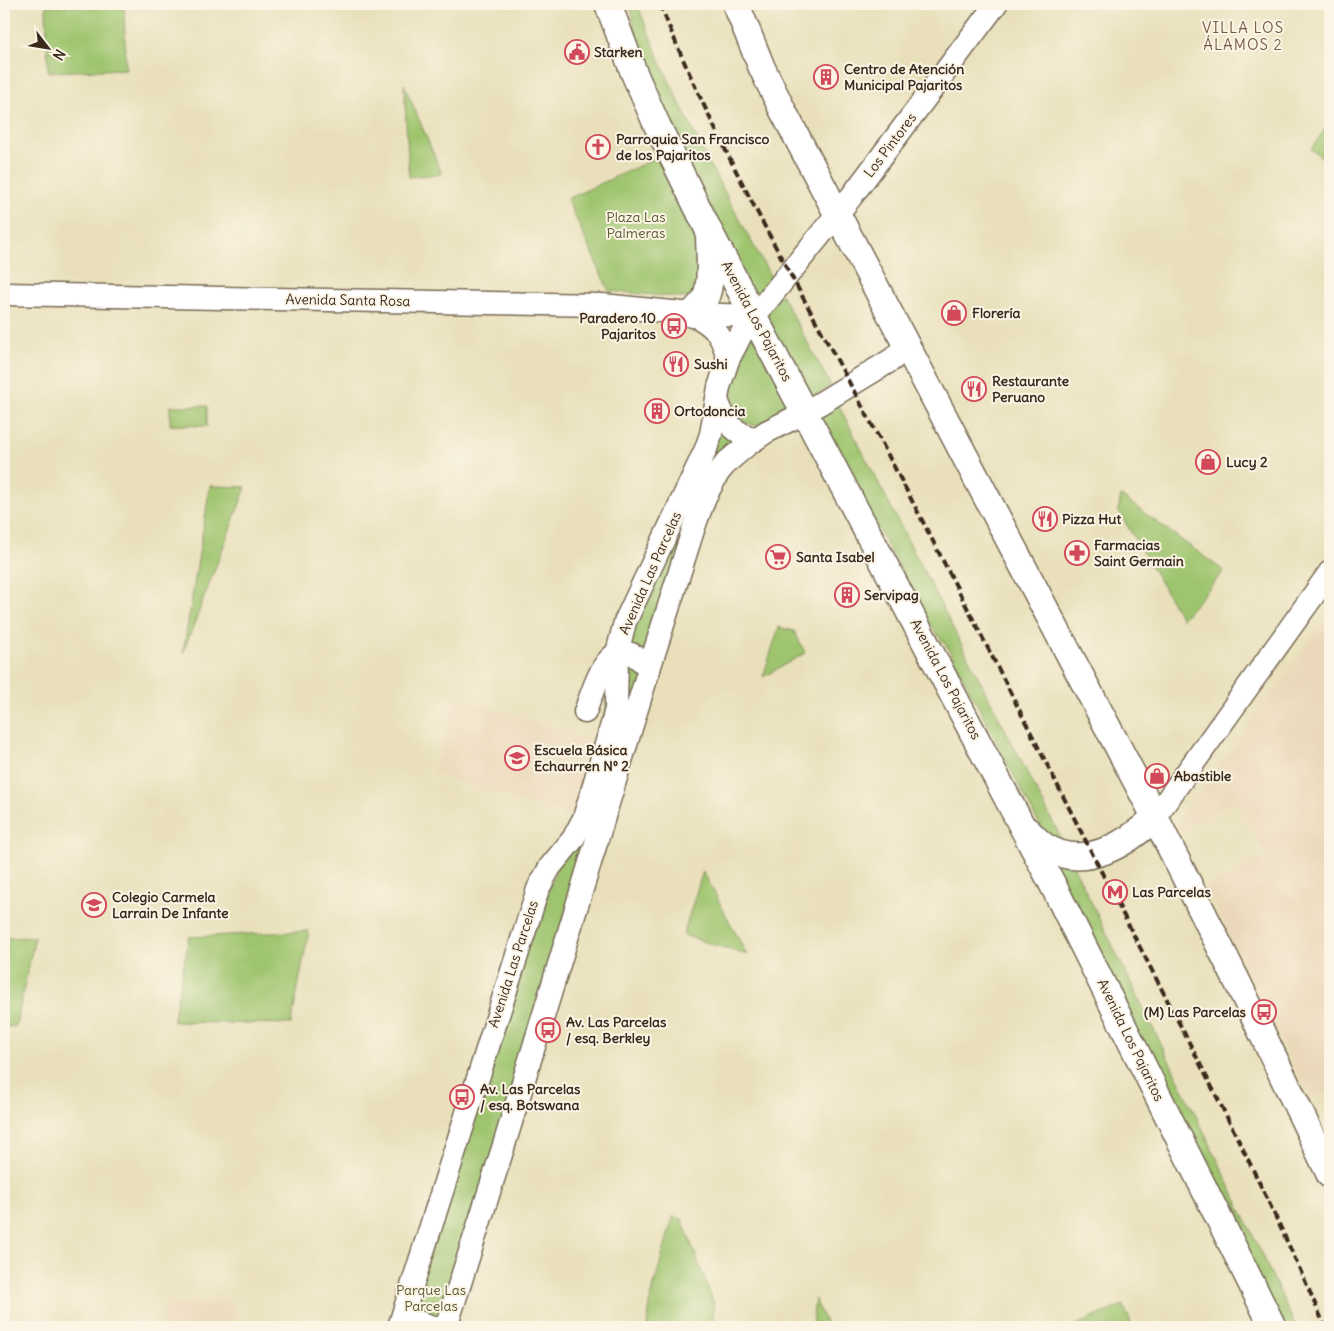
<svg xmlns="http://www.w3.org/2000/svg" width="1334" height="1331" viewBox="0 0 1334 1331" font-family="Delius,sans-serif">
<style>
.built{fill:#ebd8ba}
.green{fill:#9fc46e;stroke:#6d7746}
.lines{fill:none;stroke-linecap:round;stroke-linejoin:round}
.secondary-casing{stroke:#786a55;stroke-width:25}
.primary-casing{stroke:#786a55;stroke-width:29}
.secondary{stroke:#fff;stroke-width:22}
.primary{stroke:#fff;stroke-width:26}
.rail{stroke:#3b2a1e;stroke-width:4;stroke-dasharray:8 4;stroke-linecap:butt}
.labels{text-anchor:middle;stroke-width:4;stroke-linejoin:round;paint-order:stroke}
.poi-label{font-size:14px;font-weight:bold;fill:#3b2a1e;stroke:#fcf5e5;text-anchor:start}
.street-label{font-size:14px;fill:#3b2a1e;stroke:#fcf5e5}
.park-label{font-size:14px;fill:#595836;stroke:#fcf5e5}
.neighbourhood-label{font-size:15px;letter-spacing:1px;fill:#775c48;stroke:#fcf5e5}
</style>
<rect width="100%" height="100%" fill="#fcf5e5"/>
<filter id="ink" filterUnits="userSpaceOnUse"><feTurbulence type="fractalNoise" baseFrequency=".02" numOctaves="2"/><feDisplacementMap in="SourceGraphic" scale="10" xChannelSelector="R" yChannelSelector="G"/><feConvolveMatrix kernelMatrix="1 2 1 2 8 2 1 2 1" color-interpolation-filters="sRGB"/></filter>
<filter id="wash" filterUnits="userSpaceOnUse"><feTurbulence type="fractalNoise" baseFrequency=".0096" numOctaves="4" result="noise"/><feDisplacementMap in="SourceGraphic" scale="20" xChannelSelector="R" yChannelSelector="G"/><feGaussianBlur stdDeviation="1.12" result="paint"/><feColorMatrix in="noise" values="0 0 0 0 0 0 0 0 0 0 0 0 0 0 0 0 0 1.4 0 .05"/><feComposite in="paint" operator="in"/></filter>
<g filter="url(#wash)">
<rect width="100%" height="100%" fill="#e9e0bb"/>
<!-- built -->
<g class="built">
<polygon points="1330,612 1330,1090 1310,1099 1206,887 1266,856 1236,800 1179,831 1179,822"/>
<polygon points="456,697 602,743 578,819 432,773"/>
<polygon points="237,1303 228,1327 161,1327 165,1305"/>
</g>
<!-- green -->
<g class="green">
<polygon points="124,4 126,69 48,72 46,6"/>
<polygon points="630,4 637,4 664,70 707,160 773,281 753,297 641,65"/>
<polygon points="404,84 442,174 409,177"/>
<polygon points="1330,122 1330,163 1311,149"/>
<polygon points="663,155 702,244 698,299 609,291 567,199"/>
<polygon points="781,294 831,386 809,399 763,317"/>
<polygon points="751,331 793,406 756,426 739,420 727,402 727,389"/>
<polygon points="837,402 1065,846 1042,830 948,648 928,622 817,414"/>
<polygon points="170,406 207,406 207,426 170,425"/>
<polygon points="721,425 740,440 727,454 438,1327 406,1327 530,937 561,858 625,643"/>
<polygon points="210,486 246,487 183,653"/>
<polygon points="1121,496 1224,571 1182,619 1118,510"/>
<polygon points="779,627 794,631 805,653 763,677"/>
<polygon points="1045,853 1073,865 1213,1150 1296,1327 1282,1327"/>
<polygon points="703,871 747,955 683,935"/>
<polygon points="309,931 291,1024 173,1022 189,937"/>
<polygon points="35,937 16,1026 4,1027 4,938"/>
<polygon points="673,1217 682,1219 714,1304 712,1327 647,1327 651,1296"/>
<polygon points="815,1299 827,1327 812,1327"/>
<polygon points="1123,1305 1133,1327 1071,1327"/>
</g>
</g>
<g filter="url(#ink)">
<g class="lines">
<defs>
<g id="secondary">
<polyline points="4,294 602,305 692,314 754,316"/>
<path d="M692 314C714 325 723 335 728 360"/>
<path d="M717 400C725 422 732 432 755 439"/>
<path d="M585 712C596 683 611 623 649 669"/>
<polyline points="1155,817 1330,572"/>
<polyline points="401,1321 422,1323 433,1327"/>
<polyline points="399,1327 538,889 550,867 573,839 584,818 613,721 616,709 617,653 625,622 706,449 711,434 719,387 728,360 744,329 851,197 996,4"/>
<polyline points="446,1327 504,1145 649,669 694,527 705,497 718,473 727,462 747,445 766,432 806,412 893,359 906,345"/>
</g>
<g id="primary">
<polyline points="608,4 634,73 657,125 709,231 1054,887 1273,1327"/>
<polyline points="736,4 762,68 783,111 1155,817 1238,983 1330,1175"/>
<path d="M692 314C696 309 702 304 705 299 713 283 709 252 709 234"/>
<path d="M1028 831C1034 837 1039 843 1046 847 1084 871 1127 844 1155 817"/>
</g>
</defs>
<!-- secondary casing -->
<use href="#secondary" class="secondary-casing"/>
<!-- primary casing -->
<use href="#primary" class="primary-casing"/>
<!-- secondary -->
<use href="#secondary" class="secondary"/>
<!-- primary -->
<use href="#primary" class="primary"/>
<!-- rail -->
<path class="rail" d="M660 4C722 161 810 306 888 455 970 611 1049 769 1129 926 1197 1058 1267 1190 1325 1327"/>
</g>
</g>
<!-- icons -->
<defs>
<symbol id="civic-ring" viewBox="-11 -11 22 22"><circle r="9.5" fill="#fcf5e5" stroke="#d1495b" stroke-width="1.5"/><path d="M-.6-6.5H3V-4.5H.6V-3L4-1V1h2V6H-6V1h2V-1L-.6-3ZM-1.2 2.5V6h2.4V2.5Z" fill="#d1495b"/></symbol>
<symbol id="building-ring" viewBox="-11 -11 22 22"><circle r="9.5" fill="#fcf5e5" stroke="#d1495b" stroke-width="1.5"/><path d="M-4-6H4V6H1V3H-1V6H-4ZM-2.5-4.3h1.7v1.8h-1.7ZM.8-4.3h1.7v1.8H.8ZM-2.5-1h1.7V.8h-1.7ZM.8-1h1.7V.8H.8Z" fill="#d1495b"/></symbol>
<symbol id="church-ring" viewBox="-11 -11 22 22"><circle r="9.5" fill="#fcf5e5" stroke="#d1495b" stroke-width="1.5"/><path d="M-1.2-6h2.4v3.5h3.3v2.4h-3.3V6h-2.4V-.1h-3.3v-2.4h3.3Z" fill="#d1495b"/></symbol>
<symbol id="shop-ring" viewBox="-11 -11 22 22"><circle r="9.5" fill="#fcf5e5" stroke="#d1495b" stroke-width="1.5"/><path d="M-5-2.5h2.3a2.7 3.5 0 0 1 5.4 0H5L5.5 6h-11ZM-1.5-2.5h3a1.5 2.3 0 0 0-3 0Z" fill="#d1495b"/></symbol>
<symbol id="bus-ring" viewBox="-11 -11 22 22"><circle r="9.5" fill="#fcf5e5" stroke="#d1495b" stroke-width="1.5"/><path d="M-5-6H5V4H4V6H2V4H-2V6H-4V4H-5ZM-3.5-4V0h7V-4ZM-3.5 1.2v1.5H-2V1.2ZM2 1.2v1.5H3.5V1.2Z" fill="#d1495b"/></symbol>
<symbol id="restaurant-ring" viewBox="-11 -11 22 22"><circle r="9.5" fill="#fcf5e5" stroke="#d1495b" stroke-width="1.5"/><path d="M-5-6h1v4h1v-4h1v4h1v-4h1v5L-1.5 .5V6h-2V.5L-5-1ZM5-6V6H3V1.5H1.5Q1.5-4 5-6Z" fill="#d1495b"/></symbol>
<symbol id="pharmacy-ring" viewBox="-11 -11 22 22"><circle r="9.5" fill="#fcf5e5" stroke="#d1495b" stroke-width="1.5"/><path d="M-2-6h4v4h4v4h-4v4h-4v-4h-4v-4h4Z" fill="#d1495b"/></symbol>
<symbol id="supermarket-ring" viewBox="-11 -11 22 22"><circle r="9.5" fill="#fcf5e5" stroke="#d1495b" stroke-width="1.5"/><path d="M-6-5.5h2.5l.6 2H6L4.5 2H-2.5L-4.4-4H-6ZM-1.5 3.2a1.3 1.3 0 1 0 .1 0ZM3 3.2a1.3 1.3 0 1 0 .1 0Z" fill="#d1495b"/></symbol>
<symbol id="school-ring" viewBox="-11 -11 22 22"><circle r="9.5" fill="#fcf5e5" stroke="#d1495b" stroke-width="1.5"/><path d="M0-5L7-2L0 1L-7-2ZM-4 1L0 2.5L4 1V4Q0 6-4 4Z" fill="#d1495b"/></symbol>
<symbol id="metro-ring" viewBox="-11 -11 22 22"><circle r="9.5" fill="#fcf5e5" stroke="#d1495b" stroke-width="1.5"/><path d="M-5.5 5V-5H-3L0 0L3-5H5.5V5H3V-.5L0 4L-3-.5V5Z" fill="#d1495b"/></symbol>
</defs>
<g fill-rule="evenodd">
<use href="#civic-ring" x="563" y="38" width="28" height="28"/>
<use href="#building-ring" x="812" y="63" width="28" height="28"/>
<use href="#church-ring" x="584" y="133" width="28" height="28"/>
<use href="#shop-ring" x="940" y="299" width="28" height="28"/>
<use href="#bus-ring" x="660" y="312" width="28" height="28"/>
<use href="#restaurant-ring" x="662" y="350" width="28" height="28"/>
<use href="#restaurant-ring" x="960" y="375" width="28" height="28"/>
<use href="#building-ring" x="643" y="397" width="28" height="28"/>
<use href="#shop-ring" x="1194" y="448" width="28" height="28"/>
<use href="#restaurant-ring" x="1031" y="505" width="28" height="28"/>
<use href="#pharmacy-ring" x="1063" y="539" width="28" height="28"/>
<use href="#supermarket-ring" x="764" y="543" width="28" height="28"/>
<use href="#building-ring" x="833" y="581" width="28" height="28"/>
<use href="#school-ring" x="503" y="744" width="28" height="28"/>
<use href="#shop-ring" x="1143" y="762" width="28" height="28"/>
<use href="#metro-ring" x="1101" y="878" width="28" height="28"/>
<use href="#school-ring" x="80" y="891" width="28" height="28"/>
<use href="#bus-ring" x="1250" y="998" width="28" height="28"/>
<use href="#bus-ring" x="534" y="1016" width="28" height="28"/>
<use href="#bus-ring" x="448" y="1083" width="28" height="28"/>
</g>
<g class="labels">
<!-- poi labels -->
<g class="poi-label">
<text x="594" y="57">Starken</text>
<text x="844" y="74">Centro de Atención<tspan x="844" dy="16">Municipal Pajaritos</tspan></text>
<text x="616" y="144">Parroquia San Francisco<tspan x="616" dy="16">de los Pajaritos</tspan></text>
<text x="972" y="318">Florería</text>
<text x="656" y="323" text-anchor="end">Paradero 10<tspan x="656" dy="16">Pajaritos</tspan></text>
<text x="694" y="369">Sushi</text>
<text x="992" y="386">Restaurante<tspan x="992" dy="16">Peruano</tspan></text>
<text x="674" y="416">Ortodoncia</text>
<text x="1226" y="467">Lucy 2</text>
<text x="1062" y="524">Pizza Hut</text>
<text x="1094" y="550">Farmacias<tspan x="1094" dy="16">Saint Germain</tspan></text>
<text x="796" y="562">Santa Isabel</text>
<text x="864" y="600">Servipag</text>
<text x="534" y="755">Escuela Básica<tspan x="534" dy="16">Echaurren Nº 2</tspan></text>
<text x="1174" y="781">Abastible</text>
<text x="1132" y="897">Las Parcelas</text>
<text x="112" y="902">Colegio Carmela<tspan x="112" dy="16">Larrain De Infante</tspan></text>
<text x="1246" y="1017" text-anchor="end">(M) Las Parcelas</text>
<text x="566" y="1027">Av. Las Parcelas<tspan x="566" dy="16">/ esq. Berkley</tspan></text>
<text x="480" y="1094">Av. Las Parcelas<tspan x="480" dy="16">/ esq. Botswana</tspan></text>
</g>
<!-- street labels -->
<g class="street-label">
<text transform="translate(890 145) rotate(-53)" y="5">Los Pintores</text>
<text transform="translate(348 300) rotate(1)" y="5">Avenida Santa Rosa</text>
<text transform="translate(757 321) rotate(62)" y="5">Avenida Los Pajaritos</text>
<text transform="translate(650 573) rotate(-66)" y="5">Avenida Las Parcelas</text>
<text transform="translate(946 679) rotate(62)" y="5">Avenida Los Pajaritos</text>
<text transform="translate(513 964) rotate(-72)" y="5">Avenida Las Parcelas</text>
<text transform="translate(1131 1040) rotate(64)" y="5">Avenida Los Pajaritos</text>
</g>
<!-- park labels -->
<g class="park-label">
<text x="636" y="222">Plaza Las<tspan x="636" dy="16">Palmeras</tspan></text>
<text x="431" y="1295">Parque Las<tspan x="431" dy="16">Parcelas</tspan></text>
</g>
<!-- neighbourhood labels -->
<g class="neighbourhood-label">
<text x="1243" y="33">VILLA LOS<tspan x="1243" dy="17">ÁLAMOS 2</tspan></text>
</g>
</g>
<!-- margin -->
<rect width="1334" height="1331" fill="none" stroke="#fcf5e5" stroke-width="20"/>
<!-- north arrow -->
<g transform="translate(48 48) rotate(121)" stroke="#fcf5e5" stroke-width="4" paint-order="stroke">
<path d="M0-4L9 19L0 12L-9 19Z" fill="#3b2a1e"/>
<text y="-8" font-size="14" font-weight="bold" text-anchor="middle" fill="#3b2a1e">N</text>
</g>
</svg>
